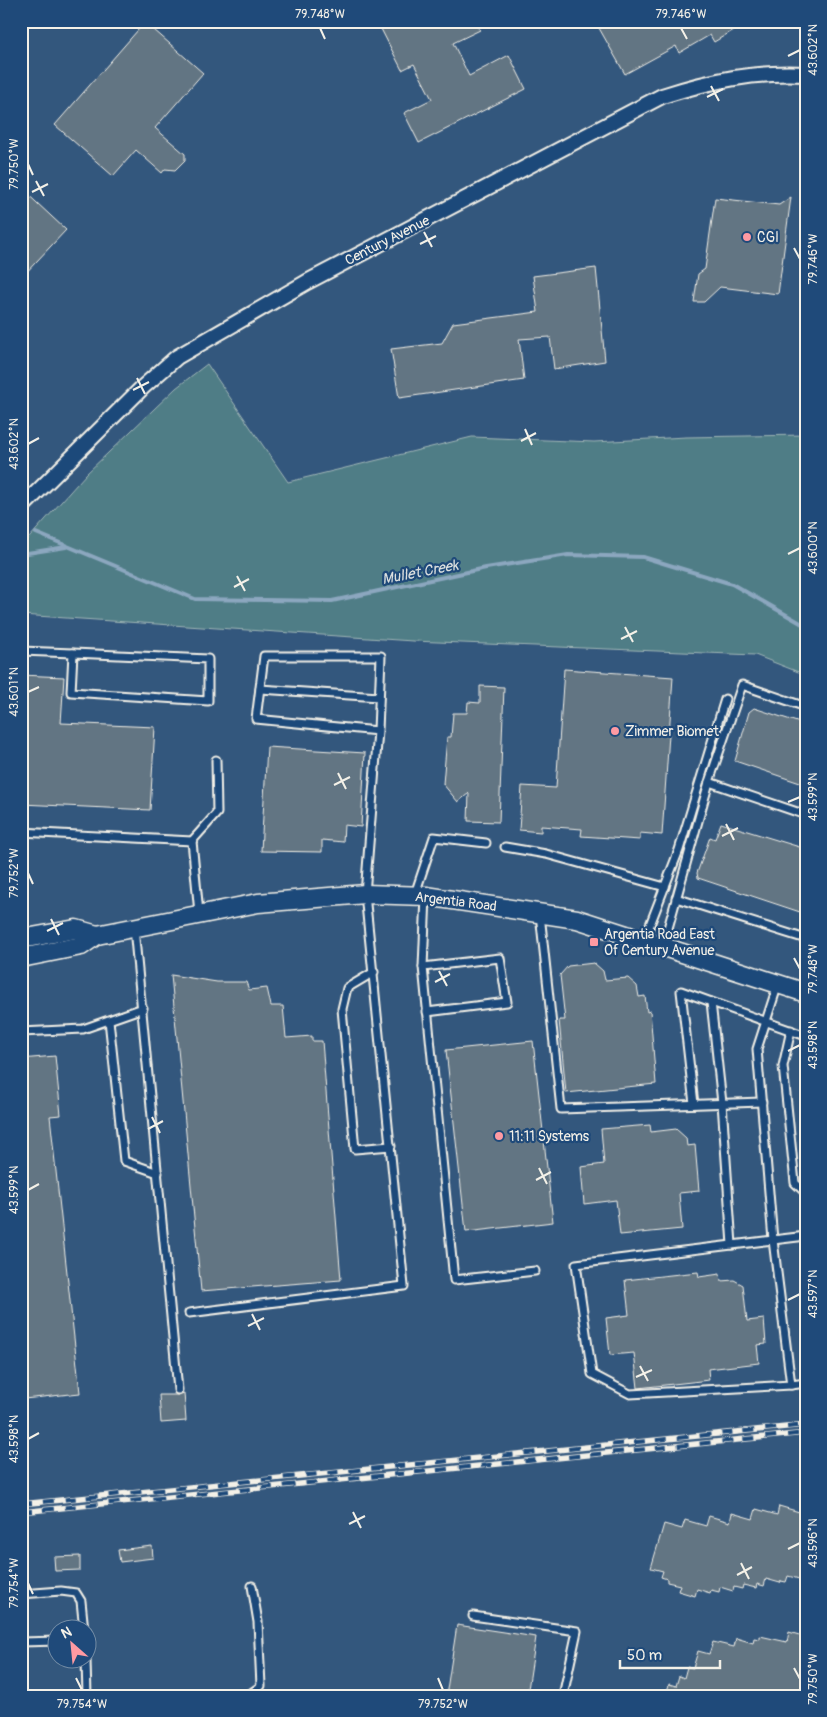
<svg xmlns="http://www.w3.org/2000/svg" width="827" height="1717" viewBox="0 0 827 1717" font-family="Pangolin,sans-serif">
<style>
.green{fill:#4f7d86;stroke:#a2b7b7}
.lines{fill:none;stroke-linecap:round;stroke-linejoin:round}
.stream{stroke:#8ca7bf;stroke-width:4}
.building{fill:#627483;stroke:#f4f1e8}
.service-casing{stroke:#f4f1e8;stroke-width:11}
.minor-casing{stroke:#f4f1e8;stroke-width:18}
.tertiary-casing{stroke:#f4f1e8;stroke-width:21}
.service{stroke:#1f4a7a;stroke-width:7}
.minor{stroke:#1f4a7a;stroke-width:14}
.tertiary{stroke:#1f4a7a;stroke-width:18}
.rail-casing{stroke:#f4f1e8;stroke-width:5.5}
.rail{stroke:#1f4a7a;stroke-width:4;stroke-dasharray:11;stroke-linecap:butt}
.ticks{fill:none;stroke:#f4f1e8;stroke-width:2}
.poi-dot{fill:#ff9aa2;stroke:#1f4a7a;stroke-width:2}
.labels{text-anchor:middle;stroke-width:4.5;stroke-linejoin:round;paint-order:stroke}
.poi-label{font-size:14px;fill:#f4f1e8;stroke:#1f4a7a;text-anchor:start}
.street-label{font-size:14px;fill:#f4f1e8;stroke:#1f4a7a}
.water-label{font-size:15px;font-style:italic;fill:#dadede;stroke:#1f4a7a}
.neatline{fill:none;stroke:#f4f1e8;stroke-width:2}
.ticks-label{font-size:12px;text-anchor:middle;fill:#f4f1e8}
</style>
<rect width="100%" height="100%" fill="#33577d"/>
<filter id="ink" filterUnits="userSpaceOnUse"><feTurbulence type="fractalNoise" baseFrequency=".02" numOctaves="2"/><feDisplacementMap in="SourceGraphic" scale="10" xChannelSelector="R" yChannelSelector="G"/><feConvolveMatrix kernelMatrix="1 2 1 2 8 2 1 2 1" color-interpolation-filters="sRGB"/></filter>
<g filter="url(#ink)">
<!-- green -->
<polygon class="green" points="207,364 288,482 472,437 594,442 686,437 806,435 806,675 755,655 413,641 21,615 21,547 86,474 176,388"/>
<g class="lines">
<!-- stream -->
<g class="stream">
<polyline points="36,533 195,599 332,601 486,568 568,555 643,557 732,584 806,626"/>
<polyline points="21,554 66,547"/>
</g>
</g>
<!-- building -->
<g class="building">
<polygon points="377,21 475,21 480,30 453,43 469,76 509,55 526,89 419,143 404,113 432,99 414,64 402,70"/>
<polygon points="595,21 729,21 734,30 714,42 710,35 679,53 676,46 625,74"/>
<polygon points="145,22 203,73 155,128 185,154 185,160 175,170 165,169 162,173 136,150 113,176 55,125"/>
<polygon points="21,188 66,230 21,278"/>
<polygon points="791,197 778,294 720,287 704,302 694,302 698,274 705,269 715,198 779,205"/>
<polygon points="596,268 605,361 554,369 550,337 519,339 524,380 399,398 391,349 442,343 453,323 538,312 533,276"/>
<polygon points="564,669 673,677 662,835 640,833 640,840 581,836 582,829 541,826 541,832 519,830 522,786 556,788"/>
<polygon points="21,675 64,677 61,723 155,727 150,810 21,804"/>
<polygon points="480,686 504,687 499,822 468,821 469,793 458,802 443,784 447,737 451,737 453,713 467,713 468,702 480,703"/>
<polygon points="754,708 806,725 806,785 735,761 749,712"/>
<polygon points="267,747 365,753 361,827 344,825 343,842 322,840 322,852 261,851"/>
<polygon points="721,823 806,849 806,914 698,878 697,873 710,837 715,839"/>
<polygon points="594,963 603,971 605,980 628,978 637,986 639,997 645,996 647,1012 650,1011 656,1084 566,1093 559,1020 565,1020 560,975 568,966"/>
<polygon points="171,975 217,982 246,982 249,990 267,988 271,1006 283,1006 286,1038 312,1036 312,1041 322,1041 341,1280 201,1291"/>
<polygon points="533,1041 553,1222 466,1232 446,1050"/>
<polygon points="55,1056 61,1115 50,1116 80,1393 24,1399 21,1369 21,1059"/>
<polygon points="650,1125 651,1132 676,1129 686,1138 687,1146 695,1145 699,1191 679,1193 682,1229 620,1235 616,1200 584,1204 581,1167 604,1164 601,1129"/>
<polygon points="698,1272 699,1277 720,1274 721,1281 734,1280 743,1285 747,1321 764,1319 766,1344 757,1345 759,1363 708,1369 709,1380 638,1388 634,1353 610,1355 606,1318 629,1315 625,1280"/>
<polygon points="184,1393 186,1421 161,1423 159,1395 178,1395"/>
<polygon points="779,1506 806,1514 806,1578 803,1578 803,1580 788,1576 786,1582 781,1581 780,1583 766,1579 764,1586 757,1584 756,1588 743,1585 742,1589 734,1587 733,1591 720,1587 719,1592 711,1590 710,1593 697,1589 695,1596 678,1591 680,1585 667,1582 667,1579 661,1577 663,1571 651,1568 664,1524 682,1529 685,1520 706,1526 709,1516 730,1522 732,1513 753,1519 756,1509 777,1515"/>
<polygon points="152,1546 153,1558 120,1562 118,1550"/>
<polygon points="80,1556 80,1570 55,1571 54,1557"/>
<polygon points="457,1625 536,1637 527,1696 446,1696"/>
<polygon points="789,1632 806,1637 806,1669 799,1696 666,1696 669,1684 676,1686 679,1676 684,1678 687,1667 693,1668 698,1651 709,1654 713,1642 734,1647 736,1638 753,1643 754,1638 760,1639 760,1636 787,1642"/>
</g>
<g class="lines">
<defs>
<g id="service">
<polyline points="21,651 73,653"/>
<polygon points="73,653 208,659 208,701 71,692"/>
<polyline points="260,689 379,697"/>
<polyline points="709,782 806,815"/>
<polyline points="21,832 192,841"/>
<polyline points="505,847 546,854 665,887"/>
<polyline points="415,894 434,837 486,843"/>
<polyline points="426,896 423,967 454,1280 535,1271"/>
<polyline points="676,898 806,939"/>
<polyline points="199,913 192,841 217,813 216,760"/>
<polyline points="540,914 561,1109 762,1102"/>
<polyline points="134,928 178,1390"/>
<polyline points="644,940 679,850 725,699"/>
<polyline points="663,946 709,782 742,685 806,707"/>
<polyline points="423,967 500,958 507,1002 427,1012"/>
<polyline points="374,972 347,988 342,1009 355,1149 391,1146"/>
<polyline points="778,984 757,1049 773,1240 806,1236"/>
<polyline points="711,1002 722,1103 732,1245 773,1240 791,1385 806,1383"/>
<polyline points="109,1020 124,1161 158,1173"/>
<polyline points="791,1030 783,1066 795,1183 806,1193"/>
<polyline points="21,1032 83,1029 143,1008"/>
<polyline points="694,1104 681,991 806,1036"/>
<polyline points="732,1245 576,1264 592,1374 630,1394 791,1385"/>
<polyline points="189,1313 404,1286 365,894 378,731 381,656 264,656 256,719 378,731"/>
<polyline points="21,1594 61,1591 76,1593 81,1601 84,1630"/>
<polyline points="473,1616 577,1631 563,1696"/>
<polyline points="21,1642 58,1641"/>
<polyline points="86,1660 87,1696"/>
<polyline points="247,1696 261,1686 258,1622 252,1586"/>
</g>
<path id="minor" d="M21 508 143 387 177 357 307 282 662 96C709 81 756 71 806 74"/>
<g id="tertiary">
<polyline points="21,939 76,929 97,935"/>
<polyline points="21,958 81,946 97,935 258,903 365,894 426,896 577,919 806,993"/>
</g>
</defs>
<!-- service casing -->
<use href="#service" class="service-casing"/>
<!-- minor casing -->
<use href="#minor" class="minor-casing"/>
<!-- tertiary casing -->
<use href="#tertiary" class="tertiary-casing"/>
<!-- service -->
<use href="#service" class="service"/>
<!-- minor -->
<use href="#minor" class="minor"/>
<!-- tertiary -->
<use href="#tertiary" class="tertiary"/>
<defs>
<g id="rail">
<polyline points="21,1504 806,1425"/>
<polyline points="21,1512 806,1433"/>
</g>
</defs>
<!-- rail casing -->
<use href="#rail" class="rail-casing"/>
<!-- rail -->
<use href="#rail" class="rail"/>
</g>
</g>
<!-- ticks -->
<path class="ticks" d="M320 28 325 39M681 28 687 39M788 56 800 50M711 86 719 101M707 97 723 89M28 164 33 175M36 181 44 196M32 192 48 184M424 232 432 247M420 244 436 236M794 248 800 259M137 378 145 394M133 390 149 382M525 429 532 445M521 441 536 433M28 444 39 438M788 554 800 548M237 576 245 591M234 587 249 579M625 627 633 642M621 639 637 631M28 692 39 687M338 773 346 789M334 785 350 777M788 802 800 797M726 824 734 840M722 836 738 828M28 873 33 884M51 919 59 935M47 931 63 923M794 958 800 969M439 971 447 986M435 982 450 974M788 1051 800 1045M152 1117 160 1133M148 1129 163 1121M539 1168 547 1184M536 1180 551 1172M28 1190 39 1184M788 1300 800 1294M252 1314 260 1330M248 1326 264 1318M640 1366 648 1381M636 1377 652 1370M28 1439 39 1433M353 1512 361 1528M349 1524 365 1516M788 1549 800 1543M741 1563 749 1579M737 1575 752 1567M28 1583 33 1594M794 1668 800 1679M76 1678 82 1690M438 1678 443 1690"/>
<!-- markers -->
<g class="poi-dot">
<circle cx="747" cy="237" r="5"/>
<circle cx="615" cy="731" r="5"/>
<rect x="589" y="937" width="10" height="10" rx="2.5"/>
<circle cx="499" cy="1136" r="5"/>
</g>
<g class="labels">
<!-- poi labels -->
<g class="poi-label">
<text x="757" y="242">CGI</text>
<text x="625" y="736">Zimmer Biomet</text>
<text x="604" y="939">Argentia Road East<tspan x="604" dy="16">Of Century Avenue</tspan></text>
<text x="509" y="1141">11:11 Systems</text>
</g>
<!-- street labels -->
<g class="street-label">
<text transform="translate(387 240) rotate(-27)" y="5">Century Avenue</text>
<text transform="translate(456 901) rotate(7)" y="5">Argentia Road</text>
</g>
<!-- water labels -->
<g class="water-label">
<text transform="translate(420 572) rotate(-11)" y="5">Mullet Creek</text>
</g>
</g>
<!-- margin -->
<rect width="827" height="1717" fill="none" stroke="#1f4a7a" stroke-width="55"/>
<!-- north arrow -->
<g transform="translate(72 1644) rotate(333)"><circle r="24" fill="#1f4a7a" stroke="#748da6"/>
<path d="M0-4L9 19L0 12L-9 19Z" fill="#ff9aa2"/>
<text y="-8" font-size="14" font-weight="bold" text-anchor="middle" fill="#f4f1e8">N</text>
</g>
<!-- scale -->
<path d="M620 1660v8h100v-8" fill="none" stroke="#f4f1e8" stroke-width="2.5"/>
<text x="627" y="1660" font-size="15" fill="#f4f1e8" stroke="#1f4a7a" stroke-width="4" paint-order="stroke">50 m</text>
<rect x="28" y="28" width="772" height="1662" class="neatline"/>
<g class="ticks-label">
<text x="320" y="18">79.748°W</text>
<text x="681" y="18">79.746°W</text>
<text transform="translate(813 50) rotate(-90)" y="4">43.602°N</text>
<text transform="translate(14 164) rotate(-90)" y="4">79.750°W</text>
<text transform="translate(813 259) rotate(-90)" y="4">79.746°W</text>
<text transform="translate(14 444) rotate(-90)" y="4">43.602°N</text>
<text transform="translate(813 548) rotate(-90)" y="4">43.600°N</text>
<text transform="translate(14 692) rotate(-90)" y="4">43.601°N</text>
<text transform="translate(813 797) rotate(-90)" y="4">43.599°N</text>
<text transform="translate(14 873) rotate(-90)" y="4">79.752°W</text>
<text transform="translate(813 969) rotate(-90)" y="4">79.748°W</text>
<text transform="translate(813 1045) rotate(-90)" y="4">43.598°N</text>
<text transform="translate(14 1190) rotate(-90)" y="4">43.599°N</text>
<text transform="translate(813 1294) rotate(-90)" y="4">43.597°N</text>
<text transform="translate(14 1439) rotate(-90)" y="4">43.598°N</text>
<text transform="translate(813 1543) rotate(-90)" y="4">43.596°N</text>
<text transform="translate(14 1583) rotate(-90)" y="4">79.754°W</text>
<text transform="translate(813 1679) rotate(-90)" y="4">79.750°W</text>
<text x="82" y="1708">79.754°W</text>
<text x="443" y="1708">79.752°W</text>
</g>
</svg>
